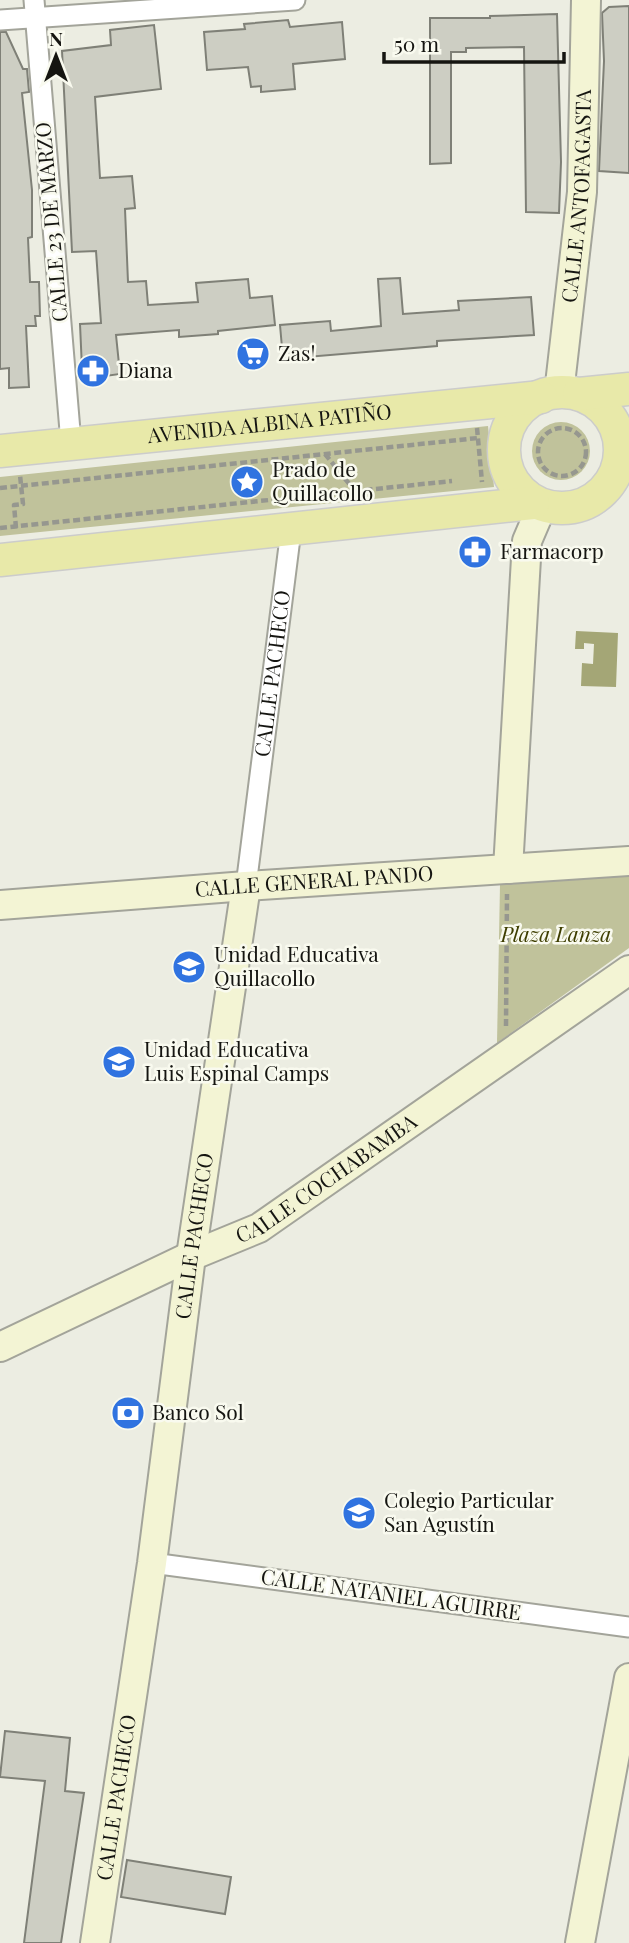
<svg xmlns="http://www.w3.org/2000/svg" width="629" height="1943" viewBox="0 0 629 1943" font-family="'Playfair Display',serif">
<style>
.green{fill:#c0c29b}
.water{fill:#a4a676}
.building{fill:#cdcec3;stroke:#7f8077;stroke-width:2}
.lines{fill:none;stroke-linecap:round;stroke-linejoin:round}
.street-casing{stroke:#a3a49a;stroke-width:23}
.secondary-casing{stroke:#a3a49a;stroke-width:32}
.primary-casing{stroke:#cccccb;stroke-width:35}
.path{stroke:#96978f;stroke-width:4.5;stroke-dasharray:7 3.5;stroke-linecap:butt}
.street{stroke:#fff;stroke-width:19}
.secondary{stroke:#f3f4d4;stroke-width:28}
.primary{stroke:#e8e9a9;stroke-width:32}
.labels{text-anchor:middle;stroke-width:5;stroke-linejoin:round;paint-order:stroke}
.street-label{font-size:21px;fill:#151511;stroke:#f9faef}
.poi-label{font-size:21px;fill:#151511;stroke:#f9faef;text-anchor:start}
.park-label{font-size:21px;font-style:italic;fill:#3e3e00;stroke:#f9faef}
</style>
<rect width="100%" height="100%" fill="#ecede2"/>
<!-- green -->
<g class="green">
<circle cx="561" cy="451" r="29"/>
<polygon points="488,426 494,487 0,536 0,477"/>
<polygon points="629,876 629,948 497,1043 500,885"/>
</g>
<!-- water -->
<polygon class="water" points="576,631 618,633 616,687 581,686 582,663 593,664 594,644 584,643 584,649 575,649"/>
<!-- building -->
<g class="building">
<polygon points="629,6 629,173 599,171 604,61 602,13 609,7"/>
<polygon points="557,14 561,162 559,213 526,212 524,47 466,48 466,52 451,52 451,163 430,164 430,18 490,18 490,16"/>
<polygon points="288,20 290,27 342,22 345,59 293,64 295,89 261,92 261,86 251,87 248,67 207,70 204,32 245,29 244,24"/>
<polygon points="154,25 161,89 95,97 100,178 132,176 135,208 125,209 128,282 146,281 148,305 198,302 196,283 248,279 250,298 272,296 275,325 218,331 218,334 179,337 179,330 116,335 120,374 91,378 82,369 80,324 101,323 96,251 72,252 62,51 111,45 110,30"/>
<polygon points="0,32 6,32 23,69 27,69 29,92 22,93 32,190 32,237 28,238 30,282 39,282 40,316 35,316 36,326 26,326 29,387 9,388 9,368 0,369"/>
<polygon points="400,278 403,314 459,310 458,301 531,297 534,335 437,341 437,346 283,359 280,325 330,321 331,331 381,326 378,279"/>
<polygon points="5,1731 70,1738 65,1791 84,1793 61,1943 24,1943 45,1781 0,1777"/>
<polygon points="127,1860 231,1877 225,1914 121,1897"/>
</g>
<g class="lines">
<defs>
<g id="street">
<polyline points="34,0 71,443"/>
<polyline points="0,20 295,0"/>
<path id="s1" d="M246 886 291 530"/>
<polyline points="152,1563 629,1627"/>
</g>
<g id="secondary">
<path id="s2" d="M559 393 582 192 586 0"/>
<polyline points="508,869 527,541 542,506"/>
<path id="s3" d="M0 905 246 886 629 861"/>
<path id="s4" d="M0 1347 191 1256 259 1228 629 970"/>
<path id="s5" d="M95 1943 152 1563 191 1256 246 886"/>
<polyline points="580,1943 629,1678"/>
</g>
<g id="primary">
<circle cx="562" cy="450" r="58"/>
<polyline points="579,394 629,389"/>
<path id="s6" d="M0 451 541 397"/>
<polyline points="0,560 533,503"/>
</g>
</defs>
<!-- street casing -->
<use href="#street" class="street-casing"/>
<!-- secondary casing -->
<use href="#secondary" class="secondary-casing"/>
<!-- primary casing -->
<use href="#primary" class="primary-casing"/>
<!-- path -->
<g class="path">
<circle cx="562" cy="452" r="24"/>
<polyline points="477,428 482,482"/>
<polyline points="325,454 355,491"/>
<polyline points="0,488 478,438"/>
<polyline points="0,528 452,481"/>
<polyline points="16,528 14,505 23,504 20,475"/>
<polyline points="506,1026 507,894"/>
</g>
<!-- street -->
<use href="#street" class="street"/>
<!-- secondary -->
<use href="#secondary" class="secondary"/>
<!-- primary -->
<use href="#primary" class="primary"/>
</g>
<!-- icons -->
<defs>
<symbol id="supermarket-disc" viewBox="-11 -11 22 22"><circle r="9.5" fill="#3073e0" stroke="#f9faef"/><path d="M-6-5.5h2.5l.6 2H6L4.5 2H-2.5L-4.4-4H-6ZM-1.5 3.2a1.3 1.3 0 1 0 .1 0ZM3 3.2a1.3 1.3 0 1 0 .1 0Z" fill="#fff"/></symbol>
<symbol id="pharmacy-disc" viewBox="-11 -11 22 22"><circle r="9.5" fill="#3073e0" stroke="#f9faef"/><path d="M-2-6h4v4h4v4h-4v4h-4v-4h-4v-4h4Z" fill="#fff"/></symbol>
<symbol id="sight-disc" viewBox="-11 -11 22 22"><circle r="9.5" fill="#3073e0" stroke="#f9faef"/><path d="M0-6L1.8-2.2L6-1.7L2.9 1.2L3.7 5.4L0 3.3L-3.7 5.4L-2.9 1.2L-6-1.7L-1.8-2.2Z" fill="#fff"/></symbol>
<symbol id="school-disc" viewBox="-11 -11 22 22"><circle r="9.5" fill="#3073e0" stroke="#f9faef"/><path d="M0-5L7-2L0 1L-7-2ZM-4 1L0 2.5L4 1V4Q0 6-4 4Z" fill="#fff"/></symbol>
<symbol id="bank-disc" viewBox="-11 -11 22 22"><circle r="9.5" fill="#3073e0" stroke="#f9faef"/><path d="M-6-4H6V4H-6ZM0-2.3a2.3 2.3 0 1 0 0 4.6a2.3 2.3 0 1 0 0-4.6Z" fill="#fff"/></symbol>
</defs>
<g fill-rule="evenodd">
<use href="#supermarket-disc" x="234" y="335" width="38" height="38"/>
<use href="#pharmacy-disc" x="74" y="352" width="38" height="38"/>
<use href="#sight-disc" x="228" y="463" width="38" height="38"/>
<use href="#pharmacy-disc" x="456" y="533" width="38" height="38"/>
<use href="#school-disc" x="170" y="948" width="38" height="38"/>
<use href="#school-disc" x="100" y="1043" width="38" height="38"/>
<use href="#bank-disc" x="109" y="1394" width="38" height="38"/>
<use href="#school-disc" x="340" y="1494" width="38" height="38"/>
</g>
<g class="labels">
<!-- street labels -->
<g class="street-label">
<text dy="7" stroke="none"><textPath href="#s2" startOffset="198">CALLE ANTOFAGASTA</textPath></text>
<text transform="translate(52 222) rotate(-95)" y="7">CALLE 23 DE MARZO</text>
<text dy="7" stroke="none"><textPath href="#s6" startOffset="271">AVENIDA ALBINA PATIÑO</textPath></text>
<text dy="7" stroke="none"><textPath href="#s1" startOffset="214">CALLE PACHECO</textPath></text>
<text dy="7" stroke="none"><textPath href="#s3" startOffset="315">CALLE GENERAL PANDO</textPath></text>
<text dy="7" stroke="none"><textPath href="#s4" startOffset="368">CALLE COCHABAMBA</textPath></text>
<text dy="7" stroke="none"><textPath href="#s5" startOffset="714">CALLE PACHECO</textPath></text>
<text transform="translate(391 1595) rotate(8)" y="7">CALLE NATANIEL AGUIRRE</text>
<text dy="7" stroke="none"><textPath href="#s5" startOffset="147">CALLE PACHECO</textPath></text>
</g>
<!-- poi labels -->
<g class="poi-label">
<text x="278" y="361">Zas!</text>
<text x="118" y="378">Diana</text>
<text x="272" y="477">Prado de<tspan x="272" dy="24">Quillacollo</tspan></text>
<text x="500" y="559">Farmacorp</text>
<text x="214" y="962">Unidad Educativa<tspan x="214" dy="24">Quillacollo</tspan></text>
<text x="144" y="1057">Unidad Educativa<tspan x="144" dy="24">Luis Espinal Camps</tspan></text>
<text x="152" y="1420">Banco Sol</text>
<text x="384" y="1508">Colegio Particular<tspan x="384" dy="24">San Agustín</tspan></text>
</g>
<!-- park labels -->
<g class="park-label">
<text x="556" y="942">Plaza Lanza</text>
</g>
</g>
<!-- north arrow -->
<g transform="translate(56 56)" stroke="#f9faef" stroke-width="5" paint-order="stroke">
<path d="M0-5L12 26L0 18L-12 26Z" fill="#151511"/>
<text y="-10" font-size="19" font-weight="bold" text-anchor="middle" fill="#151511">N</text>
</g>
<!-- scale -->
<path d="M384 52v10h180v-10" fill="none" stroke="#151511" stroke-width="3.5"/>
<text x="394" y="52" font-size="21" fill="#151511" stroke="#f9faef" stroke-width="5" paint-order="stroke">50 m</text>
</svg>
